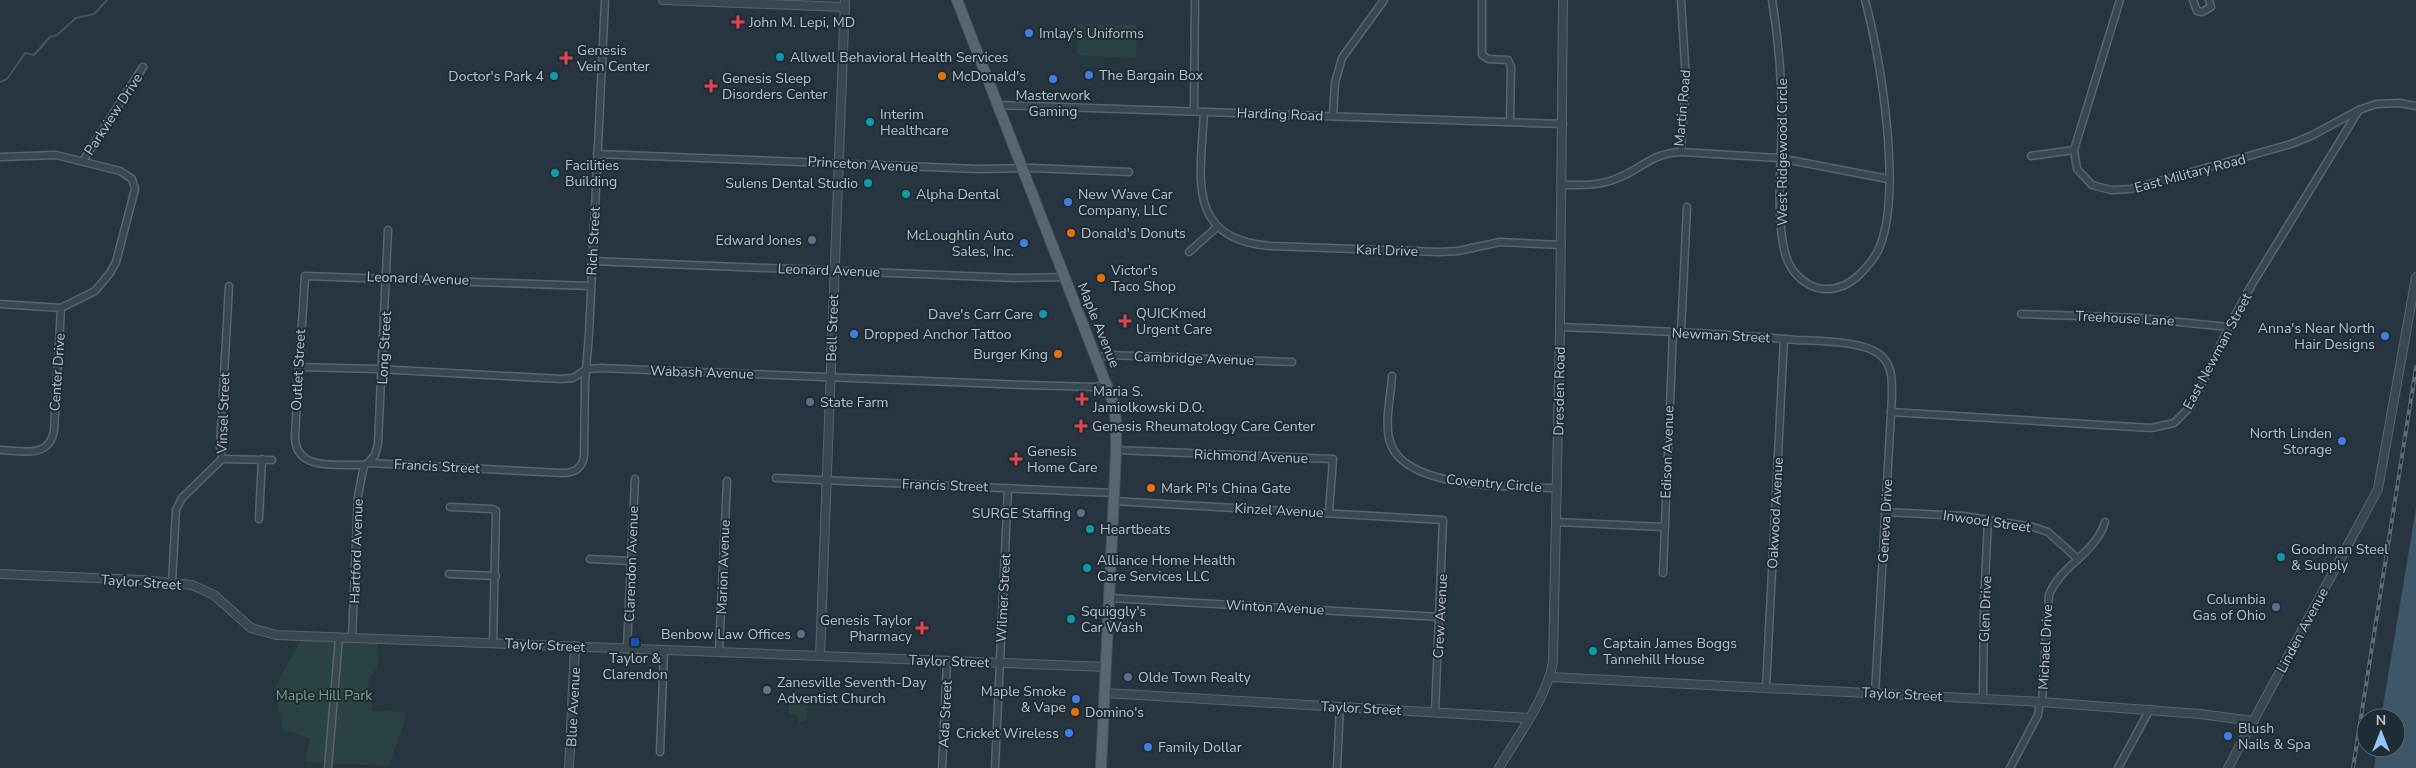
<svg xmlns="http://www.w3.org/2000/svg" width="2416" height="768" viewBox="0 0 2416 768" font-family="'Nunito Sans',sans-serif">
<style>
.green{fill:#2a4342}
.water{fill:#3d5668}
.lines{fill:none;stroke-linecap:round;stroke-linejoin:round}
.stream{stroke:#3d5668;stroke-width:2}
.minor-casing{stroke:#59646d;stroke-width:9}
.tertiary-casing{stroke:#59646d;stroke-width:10}
.primary-casing{stroke:#455059;stroke-width:12}
.minor{stroke:#3b4750;stroke-width:6}
.tertiary{stroke:#3b4750;stroke-width:8}
.primary{stroke:#596670;stroke-width:10}
.rail-casing{stroke:#5d6b77;stroke-width:4}
.rail{stroke:#202c35;stroke-width:2;stroke-dasharray:5.5;stroke-linecap:butt}
.health-dot{fill:#e0444e;stroke:#202c35;stroke-width:2}
.shop-dot{fill:#3f7fe0;stroke:#202c35;stroke-width:2}
.culture-dot{fill:#0f9aa8;stroke:#202c35;stroke-width:2}
.food-dot{fill:#e8710a;stroke:#202c35;stroke-width:2}
.service-dot{fill:#5c6f8a;stroke:#202c35;stroke-width:2}
.transit-dot{fill:#1a4fb4;stroke:#202c35;stroke-width:2}
.worship-dot{fill:#6b7280;stroke:#202c35;stroke-width:2}
.labels{text-anchor:middle;stroke-width:4;stroke-linejoin:round;paint-order:stroke}
.poi-label{font-size:14px;fill:#b8c1ca;stroke:#202c35;text-anchor:start}
.street-label{font-size:14px;fill:#b8c1ca;stroke:#202c35}
.park-label{font-size:14px;fill:#77a07a;stroke:#202c35}
</style>
<rect width="100%" height="100%" fill="#273540"/>
<!-- green -->
<g class="green">
<polygon points="1078,24 1137,25 1136,58 1077,55"/>
<path d="M301 640 377 643 378 667 368 680 372 711 406 712C407 719 392 756 389 766L305 762 310 739 283 729 274 689Z"/>
<polygon points="799,701 808,702 807,720 798,722 798,716 789,714 789,704 799,705"/>
</g>
<!-- water -->
<polygon class="water" points="2416,508 2416,768 2374,768 2377,748 2396,748 2396,718 2381,718"/>
<g class="lines">
<!-- stream -->
<polyline class="stream" points="0,82 7,79 25,53 34,55 50,37 57,35 76,18 94,14 107,0"/>
<defs>
<g id="minor">
<polyline points="1482,0 1482,55 1488,59 1508,60 1511,67 1510,122"/>
<path d="M1772 0C1779 42 1782 82 1782 124 1781 161 1775 226 1787 259 1793 275 1807 287 1823 289 1838 290 1850 284 1860 274 1868 266 1876 257 1880 246 1902 191 1881 58 1865 0"/>
<polyline points="2120,0 2074,150 2077,169 2092,185 2111,190 2131,189 2291,144 2311,136 2359,110 2376,104 2400,103 2416,106"/>
<polyline points="2193,0 2197,11 2202,12 2211,7 2209,0"/>
<polyline points="998,105 1563,124"/>
<polyline points="1194,111 1195,0"/>
<path d="M1204 112C1201 175 1184 240 1271 246L1439 252 1458 251 1500 242 1561 245"/>
<polyline points="1333,116 1335,83 1342,58 1384,0"/>
<polyline points="1681,152 1779,158 1888,179"/>
<polyline points="597,154 979,169 1032,168 1129,172"/>
<polyline points="2031,156 2074,150"/>
<polyline points="0,157 56,155 120,171 132,179 135,189 116,262 110,273 95,291 61,308"/>
<polyline points="83,161 143,67"/>
<path d="M1562 185C1581 185 1602 186 1620 177 1644 167 1653 153 1681 152L1686 80 1681 0"/>
<polyline points="1189,252 1217,227"/>
<polyline points="592,261 1015,278 1065,277"/>
<path d="M590 286 305 276 295 435C294 472 337 464 364 465L368 463 562 473C574 473 582 469 584 456L585 382 589 334 605 0"/>
<path d="M0 304 61 308 54 430C50 459 21 451 0 450"/>
<polyline points="2021,314 2139,318 2229,327"/>
<path d="M1560 327C1639 330 1718 333 1797 340 1819 341 1862 341 1879 354 1893 364 1892 381 1892 396L1875 693"/>
<polyline points="1681,332 1687,207"/>
<polyline points="1097,358 1109,355 1292,362"/>
<polyline points="299,367 377,369 561,379 573,378 587,369 600,368 1025,385 1095,387 1108,384"/>
<path d="M1392 376C1391 396 1384 422 1390 442 1405 491 1516 486 1557 488"/>
<polyline points="1891,412 2151,428 2174,423 2191,406 2229,327 2251,286 2359,110"/>
<polyline points="1116,450 1333,459 1329,512"/>
<polyline points="222,459 272,460"/>
<polyline points="368,463 375,455 378,444 388,230"/>
<polyline points="776,478 1114,493"/>
<polyline points="1113,501 1443,520 1435,712"/>
<polyline points="450,507 492,509 496,511 493,642"/>
<polyline points="1885,512 1964,516 2033,527 2048,532 2078,559"/>
<polyline points="259,519 262,459"/>
<polyline points="1556,522 1664,527"/>
<polyline points="590,559 631,561"/>
<polyline points="1663,573 1673,332"/>
<polyline points="449,574 496,576"/>
<polyline points="172,583 176,510 182,498 222,459 220,447 229,286"/>
<polyline points="1109,598 1441,617"/>
<polyline points="352,638 358,496 364,465"/>
<polyline points="627,648 635,479"/>
<polyline points="719,652 727,481"/>
<polyline points="1766,688 1784,339"/>
<polyline points="1983,699 1984,603 1988,519"/>
<path d="M2042 702 2049 595C2060 566 2096 553 2105 522"/>
<polyline points="660,752 664,650"/>
<polyline points="328,768 339,638"/>
<polyline points="942,768 947,661"/>
<polyline points="995,768 1008,488"/>
<polyline points="1337,768 1340,707"/>
<polyline points="2010,768 2038,715 2040,702"/>
<polyline points="2118,768 2150,709"/>
</g>
<g id="tertiary">
<polyline points="663,0 845,7"/>
<polyline points="0,574 142,580 192,585 214,595 251,628 276,635 1106,667"/>
<polyline points="820,656 845,0"/>
<polyline points="1550,677 2042,702 2200,714 2253,721"/>
<polyline points="1105,693 1528,718"/>
<polyline points="569,768 575,646"/>
<path d="M1499 768C1517 737 1547 698 1553 662L1560 327 1563 0"/>
<polyline points="2228,768 2378,489 2416,277"/>
</g>
<polyline id="primary" points="957,0 1113,402 1116,421 1116,453 1101,768"/>
</defs>
<!-- minor casing -->
<use href="#minor" class="minor-casing"/>
<!-- tertiary casing -->
<use href="#tertiary" class="tertiary-casing"/>
<!-- primary casing -->
<use href="#primary" class="primary-casing"/>
<!-- minor -->
<use href="#minor" class="minor"/>
<!-- tertiary -->
<use href="#tertiary" class="tertiary"/>
<!-- primary -->
<use href="#primary" class="primary"/>
<defs>
<polyline id="rail" points="2353,768 2416,367"/>
</defs>
<!-- rail casing -->
<use href="#rail" class="rail-casing"/>
<!-- rail -->
<use href="#rail" class="rail"/>
</g>
<!-- markers -->
<g class="health-dot">
<path d="M735.5 14.5h5v5h5v5h-5v5h-5v-5h-5v-5h5z"/>
<path d="M563.5 50.5h5v5h5v5h-5v5h-5v-5h-5v-5h5z"/>
<path d="M708.5 78.5h5v5h5v5h-5v5h-5v-5h-5v-5h5z"/>
<path d="M1122.5 313.5h5v5h5v5h-5v5h-5v-5h-5v-5h5z"/>
<path d="M1079.5 391.5h5v5h5v5h-5v5h-5v-5h-5v-5h5z"/>
<path d="M1078.5 418.5h5v5h5v5h-5v5h-5v-5h-5v-5h5z"/>
<path d="M1013.5 451.5h5v5h5v5h-5v5h-5v-5h-5v-5h5z"/>
<path d="M919.5 620.5h5v5h5v5h-5v5h-5v-5h-5v-5h5z"/>
</g>
<g class="shop-dot">
<circle cx="1029" cy="33" r="5"/>
<circle cx="1089" cy="75" r="5"/>
<circle cx="1053" cy="79" r="5"/>
<circle cx="1068" cy="202" r="5"/>
<circle cx="1024" cy="243" r="5"/>
<circle cx="854" cy="334" r="5"/>
<circle cx="2385" cy="336" r="5"/>
<circle cx="2342" cy="441" r="5"/>
<circle cx="1076" cy="699" r="5"/>
<circle cx="1069" cy="733" r="5"/>
<circle cx="2228" cy="736" r="5"/>
<circle cx="1148" cy="747" r="5"/>
</g>
<g class="culture-dot">
<circle cx="780" cy="57" r="5"/>
<circle cx="554" cy="76" r="5"/>
<circle cx="870" cy="122" r="5"/>
<circle cx="555" cy="173" r="5"/>
<circle cx="868" cy="183" r="5"/>
<circle cx="906" cy="194" r="5"/>
<circle cx="1043" cy="314" r="5"/>
<circle cx="1090" cy="529" r="5"/>
<circle cx="2281" cy="557" r="5"/>
<circle cx="1087" cy="568" r="5"/>
<circle cx="1071" cy="619" r="5"/>
<circle cx="1593" cy="651" r="5"/>
</g>
<g class="food-dot">
<circle cx="942" cy="76" r="5"/>
<circle cx="1071" cy="233" r="5"/>
<circle cx="1101" cy="278" r="5"/>
<circle cx="1058" cy="354" r="5"/>
<circle cx="1151" cy="488" r="5"/>
<circle cx="1075" cy="712" r="5"/>
</g>
<g class="service-dot">
<circle cx="812" cy="240" r="5"/>
<circle cx="810" cy="402" r="5"/>
<circle cx="1081" cy="513" r="5"/>
<circle cx="2276" cy="607" r="5"/>
<circle cx="801" cy="634" r="5"/>
<circle cx="1128" cy="677" r="5"/>
</g>
<rect class="transit-dot" x="630" y="637" width="10" height="10" rx="2.5"/>
<circle class="worship-dot" cx="767" cy="690" r="5"/>
<g class="labels">
<!-- poi labels -->
<g class="poi-label">
<text x="749" y="27">John M. Lepi, MD</text>
<text x="1039" y="38">Imlay's Uniforms</text>
<text x="577" y="55">Genesis<tspan x="577" dy="16">Vein Center</tspan></text>
<text x="790" y="62">Allwell Behavioral Health Services</text>
<text x="1099" y="80">The Bargain Box</text>
<text x="544" y="81" text-anchor="end">Doctor's Park 4</text>
<text x="952" y="81">McDonald's</text>
<text x="722" y="83">Genesis Sleep<tspan x="722" dy="16">Disorders Center</tspan></text>
<text x="1053" y="100" text-anchor="middle">Masterwork<tspan x="1053" dy="16">Gaming</tspan></text>
<text x="880" y="119">Interim<tspan x="880" dy="16">Healthcare</tspan></text>
<text x="565" y="170">Facilities<tspan x="565" dy="16">Building</tspan></text>
<text x="858" y="188" text-anchor="end">Sulens Dental Studio</text>
<text x="916" y="199">Alpha Dental</text>
<text x="1078" y="199">New Wave Car<tspan x="1078" dy="16">Company, LLC</tspan></text>
<text x="1081" y="238">Donald's Donuts</text>
<text x="1014" y="240" text-anchor="end">McLoughlin Auto<tspan x="1014" dy="16">Sales, Inc.</tspan></text>
<text x="802" y="245" text-anchor="end">Edward Jones</text>
<text x="1111" y="275">Victor's<tspan x="1111" dy="16">Taco Shop</tspan></text>
<text x="1136" y="318">QUICKmed<tspan x="1136" dy="16">Urgent Care</tspan></text>
<text x="1033" y="319" text-anchor="end">Dave's Carr Care</text>
<text x="2375" y="333" text-anchor="end">Anna's Near North<tspan x="2375" dy="16">Hair Designs</tspan></text>
<text x="864" y="339">Dropped Anchor Tattoo</text>
<text x="1048" y="359" text-anchor="end">Burger King</text>
<text x="1093" y="396">Maria S.<tspan x="1093" dy="16">Jamiolkowski D.O.</tspan></text>
<text x="820" y="407">State Farm</text>
<text x="1092" y="431">Genesis Rheumatology Care Center</text>
<text x="2332" y="438" text-anchor="end">North Linden<tspan x="2332" dy="16">Storage</tspan></text>
<text x="1027" y="456">Genesis<tspan x="1027" dy="16">Home Care</tspan></text>
<text x="1161" y="493">Mark Pi's China Gate</text>
<text x="1071" y="518" text-anchor="end">SURGE Staffing</text>
<text x="1100" y="534">Heartbeats</text>
<text x="2291" y="554">Goodman Steel<tspan x="2291" dy="16">&amp; Supply</tspan></text>
<text x="1097" y="565">Alliance Home Health<tspan x="1097" dy="16">Care Services LLC</tspan></text>
<text x="2266" y="604" text-anchor="end">Columbia<tspan x="2266" dy="16">Gas of Ohio</tspan></text>
<text x="1081" y="616">Squiggly's<tspan x="1081" dy="16">Car Wash</tspan></text>
<text x="912" y="625" text-anchor="end">Genesis Taylor<tspan x="912" dy="16">Pharmacy</tspan></text>
<text x="791" y="639" text-anchor="end">Benbow Law Offices</text>
<text x="1603" y="648">Captain James Boggs<tspan x="1603" dy="16">Tannehill House</tspan></text>
<text x="635" y="663" text-anchor="middle">Taylor &amp;<tspan x="635" dy="16">Clarendon</tspan></text>
<text x="1138" y="682">Olde Town Realty</text>
<text x="777" y="687">Zanesville Seventh-Day<tspan x="777" dy="16">Adventist Church</tspan></text>
<text x="1066" y="696" text-anchor="end">Maple Smoke<tspan x="1066" dy="16">&amp; Vape</tspan></text>
<text x="1085" y="717">Domino's</text>
<text x="2238" y="733">Blush<tspan x="2238" dy="16">Nails &amp; Spa</tspan></text>
<text x="1059" y="738" text-anchor="end">Cricket Wireless</text>
<text x="1158" y="752">Family Dollar</text>
</g>
<!-- street labels -->
<g class="street-label">
<text transform="translate(1682 108) rotate(-85)" y="5">Martin Road</text>
<text transform="translate(113 114) rotate(-57)" y="5">Parkview Drive</text>
<text transform="translate(1280 114) rotate(2)" y="5">Harding Road</text>
<text transform="translate(1782 152) rotate(-90)" y="5">West Ridgewood Circle</text>
<text transform="translate(863 164) rotate(3)" y="5">Princeton Avenue</text>
<text transform="translate(2190 173) rotate(-15)" y="5">East Military Road</text>
<text transform="translate(593 241) rotate(-87)" y="5">Rich Street</text>
<text transform="translate(1387 250) rotate(2)" y="5">Karl Drive</text>
<text transform="translate(829 270) rotate(2)" y="5">Leonard Avenue</text>
<text transform="translate(418 278) rotate(2)" y="5">Leonard Avenue</text>
<text transform="translate(2125 318) rotate(3)" y="5">Treehouse Lane</text>
<text transform="translate(1099 325) rotate(68)" y="5">Maple Avenue</text>
<text transform="translate(832 328) rotate(-88)" y="5">Bell Street</text>
<text transform="translate(1721 335) rotate(3)" y="5">Newman Street</text>
<text transform="translate(384 348) rotate(-87)" y="5">Long Street</text>
<text transform="translate(2217 351) rotate(-62)" y="5">East Newman Street</text>
<text transform="translate(1194 358) rotate(2)" y="5">Cambridge Avenue</text>
<text transform="translate(298 370) rotate(-87)" y="5">Outlet Street</text>
<text transform="translate(57 372) rotate(-86)" y="5">Center Drive</text>
<text transform="translate(702 372) rotate(2)" y="5">Wabash Avenue</text>
<text transform="translate(1559 391) rotate(-89)" y="5">Dresden Road</text>
<text transform="translate(223 413) rotate(-88)" y="5">Vinsel Street</text>
<text transform="translate(1667 452) rotate(-88)" y="5">Edison Avenue</text>
<text transform="translate(1251 456) rotate(2)" y="5">Richmond Avenue</text>
<text transform="translate(437 466) rotate(3)" y="5">Francis Street</text>
<text transform="translate(1494 483) rotate(5)" y="5">Coventry Circle</text>
<text transform="translate(945 485) rotate(2)" y="5">Francis Street</text>
<text transform="translate(1279 510) rotate(3)" y="5">Kinzel Avenue</text>
<text transform="translate(1775 513) rotate(-87)" y="5">Oakwood Avenue</text>
<text transform="translate(1885 521) rotate(-87)" y="5">Geneva Drive</text>
<text transform="translate(1987 521) rotate(8)" y="5">Inwood Street</text>
<text transform="translate(356 551) rotate(-88)" y="5">Hartford Avenue</text>
<text transform="translate(631 564) rotate(-88)" y="5">Clarendon Avenue</text>
<text transform="translate(723 567) rotate(-88)" y="5">Marion Avenue</text>
<text transform="translate(141 582) rotate(4)" y="5">Taylor Street</text>
<text transform="translate(1003 598) rotate(-87)" y="5">Wilmer Street</text>
<text transform="translate(1275 607) rotate(3)" y="5">Winton Avenue</text>
<text transform="translate(1985 609) rotate(-88)" y="5">Glen Drive</text>
<text transform="translate(1440 616) rotate(-87)" y="5">Crew Avenue</text>
<text transform="translate(2302 630) rotate(-62)" y="5">Linden Avenue</text>
<text transform="translate(545 645) rotate(3)" y="5">Taylor Street</text>
<text transform="translate(2045 647) rotate(-87)" y="5">Michael Drive</text>
<text transform="translate(949 661) rotate(2)" y="5">Taylor Street</text>
<text transform="translate(1902 694) rotate(3)" y="5">Taylor Street</text>
<text transform="translate(573 707) rotate(-87)" y="5">Blue Avenue</text>
<text transform="translate(1361 708) rotate(3)" y="5">Taylor Street</text>
<text transform="translate(945 714) rotate(-87)" y="5">Ada Street</text>
</g>
<!-- park labels -->
<g class="park-label">
<text x="324" y="700">Maple Hill Park</text>
</g>
</g>
<!-- north arrow -->
<g transform="translate(2381 733)"><circle r="24" fill="#202c35" stroke="#5d6871"/>
<path d="M0-4L9 19L0 12L-9 19Z" fill="#92c6f5"/>
<text y="-8" font-size="14" font-weight="bold" text-anchor="middle" fill="#b8c1ca">N</text>
</g>
</svg>
